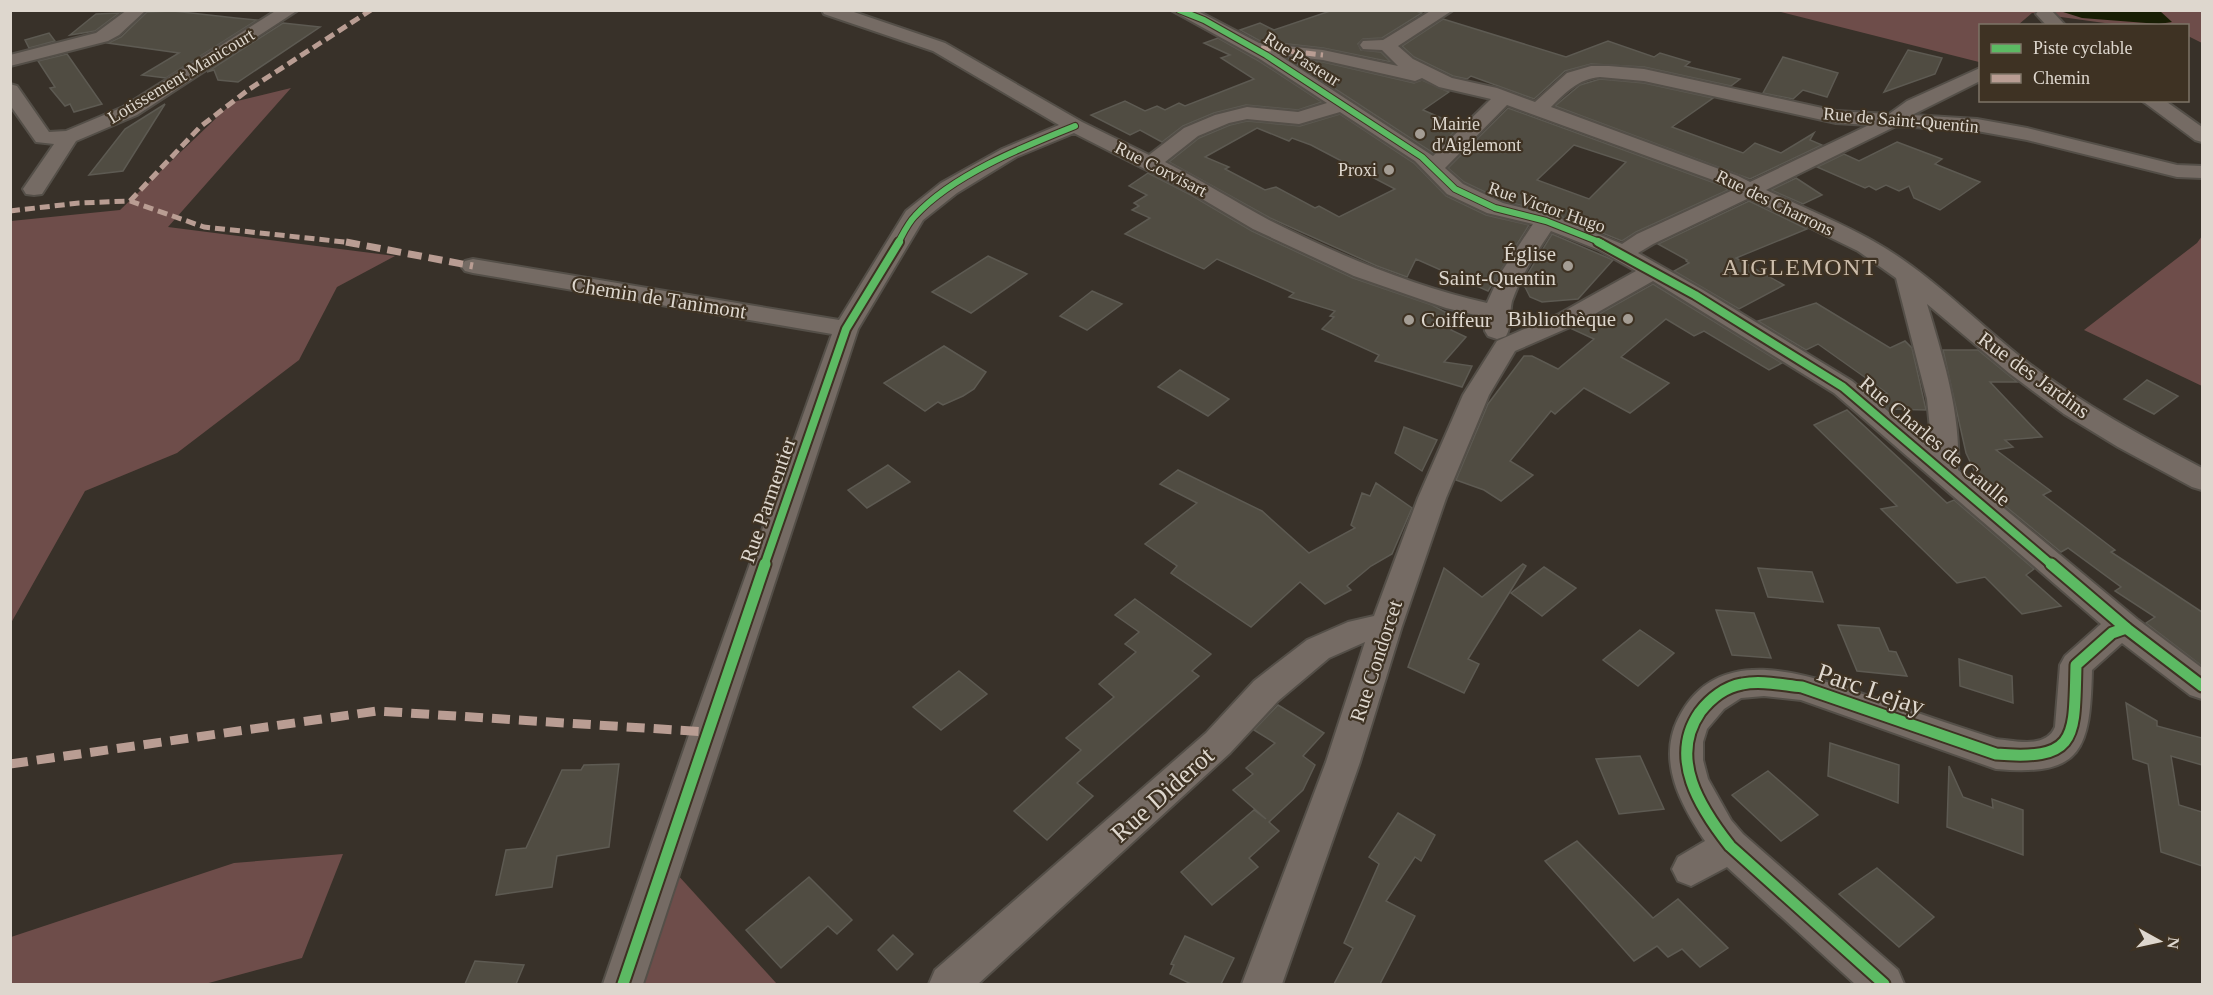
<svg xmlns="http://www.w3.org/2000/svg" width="2213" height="995" viewBox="0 0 2213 995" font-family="Georgia,serif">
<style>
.green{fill:#6e4d4a}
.water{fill:#181e04}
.building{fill:#504c42;stroke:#5d5a52;stroke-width:1.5;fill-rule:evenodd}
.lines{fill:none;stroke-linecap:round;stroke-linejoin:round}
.minor-casing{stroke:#544f48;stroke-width:4}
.minor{fill:#756b64;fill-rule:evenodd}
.quiet-far2{stroke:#b99d93;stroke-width:5;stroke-dasharray:10 5;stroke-linecap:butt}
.quiet-far1{stroke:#b99d93;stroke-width:7;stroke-dasharray:14 7;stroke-linecap:butt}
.quiet{stroke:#b99d93;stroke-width:9;stroke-dasharray:18 9;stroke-linecap:butt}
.cycleway-far2-casing{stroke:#3e3223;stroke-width:8}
.cycleway-far1-casing{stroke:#3e3223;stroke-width:12}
.cycleway-casing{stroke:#3e3223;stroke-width:15}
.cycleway-far2{stroke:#5cba63;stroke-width:6}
.cycleway-far1{stroke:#5cba63;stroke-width:8}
.cycleway{stroke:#5cba63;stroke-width:11}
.poi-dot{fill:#a49d94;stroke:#3e3223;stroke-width:2}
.labels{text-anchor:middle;stroke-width:4.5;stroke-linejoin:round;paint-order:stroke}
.far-street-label{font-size:18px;fill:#ded7ce;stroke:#3e3223}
.far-poi-label{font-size:18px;fill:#ded7ce;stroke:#3e3223;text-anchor:start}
.poi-label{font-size:21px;fill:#ded7ce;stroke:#3e3223;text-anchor:end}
.street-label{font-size:21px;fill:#ded7ce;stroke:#3e3223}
.quarter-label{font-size:24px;letter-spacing:1.5px;fill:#cbbcaa;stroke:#3e3223}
.near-street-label{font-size:26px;fill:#ded7ce;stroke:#3e3223}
</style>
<rect width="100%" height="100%" fill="#383129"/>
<!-- green -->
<g class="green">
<polygon points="1777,11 2202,11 2202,43 2188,36 2188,26 2119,25 2032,13 2018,25 1980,26 1979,62"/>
<polygon points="291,88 168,227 395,256 337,287 299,360 177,453 85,491 11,623 11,221 120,210 233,102"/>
<polygon points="2202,236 2202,386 2084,330 2197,243"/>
<polygon points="343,854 302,958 205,984 11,984 11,937 234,863"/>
<polygon points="676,873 777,984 642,984"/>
</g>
<!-- water -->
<polygon class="water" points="2060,11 2160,11 2172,22 2159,24 2082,18"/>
<!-- building -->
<g class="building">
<polygon points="1333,10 1413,10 1422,13 1382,38 1363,39 1358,44 1361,50 1381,52 1391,62 1323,48 1260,41 1240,30 1260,23 1274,30"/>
<polygon points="173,11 236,18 257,20 166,78 142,75 179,53 108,43 121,37 147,12"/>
<polygon points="119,13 95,31 70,35 96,14"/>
<polygon points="1443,19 1566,57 1608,41 1654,57 1660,53 1690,62 1685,66 1740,79 1731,86 1644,67 1591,64 1565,71 1534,99 1471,76 1467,79 1453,76 1414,57 1402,46"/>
<polygon points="283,23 320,27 238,82 218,80 214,70 207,72"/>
<polygon points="49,33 55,41 29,48 25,40"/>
<polygon points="1218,38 1259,61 1322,102 1298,110 1246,105 1214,113 1183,126 1162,142 1140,130 1130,135 1091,115 1125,101 1145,111 1157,106 1165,110 1179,103 1185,106 1254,79 1221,58 1230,55 1204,43"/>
<polygon points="1908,50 1942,58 1935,74 1884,92"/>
<polygon points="67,54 102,104 74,112 70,104 65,106 50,88 55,87 38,61"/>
<polygon points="1783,57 1838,73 1827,97 1803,90 1793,99 1763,93"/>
<polygon points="1288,58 1323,62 1414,83 1422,80 1449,92 1423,110 1460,126 1433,153"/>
<polygon points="1600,79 1644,83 1713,98 1672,127 1743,153 1755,143 1781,153 1814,133 1810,140 1822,145 1750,179 1555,106 1580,85"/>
<polygon points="165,104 123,171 89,175 125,129"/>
<path d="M1508 108 1723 186 1728 190 1636 232 1622 241 1555 214 1504 201 1464 182 1448 168ZM1574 145 1626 162 1589 199 1537 180Z"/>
<path d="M1340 114 1414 163 1446 196 1486 215 1529 225 1488 291 1416 259 1407 277 1377 266 1270 218 1169 162 1199 138 1230 125 1247 121 1300 126ZM1257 128 1289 141 1292 138 1311 145 1395 189 1339 217 1319 206 1315 208 1276 187 1265 190 1225 169 1229 167 1205 157Z"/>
<polygon points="1897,142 1942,159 1935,164 1980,182 1940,210 1914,198 1909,186 1899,191 1886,185 1876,190 1869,186 1865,188 1817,167 1844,154 1859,161"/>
<polygon points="1148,173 1191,195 1252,231 1353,278 1432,305 1458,319 1451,330 1466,337 1444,362 1472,366 1462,387 1375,361 1379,355 1322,329 1334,317 1330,316 1335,311 1289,297 1294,293 1217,259 1204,269 1125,234 1150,218 1132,210 1139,206 1134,203 1147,195 1129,186"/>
<polygon points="1796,178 1822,195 1803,204 1771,190"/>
<polygon points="1749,201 1807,229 1736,258 1784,285 1739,309 1674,271 1689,263 1686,261 1687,260 1658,244"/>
<polygon points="1552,234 1613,260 1578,299 1542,302 1530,297 1525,287 1521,285"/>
<polygon points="988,256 1027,274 971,313 932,292"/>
<polygon points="1653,284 1782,363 1769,370 1704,331 1694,336 1666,319 1621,357 1669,383 1630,413 1584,388 1555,414 1551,411 1510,461 1533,475 1501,501 1484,490 1456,480 1488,404 1524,356 1532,356 1558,369 1594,339 1572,329"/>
<polygon points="1092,291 1122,304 1087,330 1060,316"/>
<polygon points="1816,303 1890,348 1905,341 1912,348 1926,410 1888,409 1876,398 1887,393 1818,344 1806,350 1758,321"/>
<polygon points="944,346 986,372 974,389 963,396 943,405 938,402 925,411 884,383"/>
<polygon points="1943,350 1978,350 2017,382 1990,382 2042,437 2005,440 2013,447 1996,450 2051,491 2043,495 2115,550 2111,552 2202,612 2202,666 2146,623 2155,617 2115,591 2121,587 2068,548 2061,552 1982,487 1966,453"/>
<polygon points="1180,370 1229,399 1208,416 1158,387"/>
<polygon points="2147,380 2178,396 2154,414 2124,399"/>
<polygon points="1847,410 1947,503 1954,500 2034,569 2026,575 2061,606 2022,614 1985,577 1957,583 1881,509 1897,506 1814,425"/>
<polygon points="1404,427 1437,440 1422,471 1395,453"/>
<polygon points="888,465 910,482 867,508 848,490"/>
<polygon points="1178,470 1262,511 1309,553 1355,528 1351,525 1362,493 1370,496 1376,483 1412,508 1392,554 1371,566 1347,586 1351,590 1325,604 1300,582 1251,627 1171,573 1177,566 1145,544 1197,503 1160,484"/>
<polygon points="1523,564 1526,566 1468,659 1479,664 1464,693 1408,667 1444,568 1482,597"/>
<polygon points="1544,567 1576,588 1542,616 1511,593"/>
<polygon points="1758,568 1812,572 1823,602 1768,597"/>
<polygon points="1135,599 1211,654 1192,671 1199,676 1077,783 1093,796 1047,840 1014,811 1081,750 1066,738 1114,697 1099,684 1136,652 1125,644 1139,632 1115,615"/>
<polygon points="1716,610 1754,613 1771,658 1732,655"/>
<polygon points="1838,625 1879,628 1889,651 1896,652 1907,676 1857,671"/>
<polygon points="1640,630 1674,653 1638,686 1603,660"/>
<polygon points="1959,659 2012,676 2013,703 1960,686"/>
<polygon points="959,671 987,694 941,730 913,707"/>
<polygon points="2126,703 2157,721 2157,726 2202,738 2202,765 2171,756 2179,805 2202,812 2202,866 2161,852 2148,764 2133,759"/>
<polygon points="1278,705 1324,733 1303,756 1315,765 1303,790 1269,822 1279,831 1249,858 1258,867 1212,905 1181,872 1254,810 1266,819 1233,790 1253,774 1246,768 1275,743 1254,730"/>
<polygon points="1830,743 1899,765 1898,803 1828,776"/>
<polygon points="1640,756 1664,809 1619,814 1596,759"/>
<polygon points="619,764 609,847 557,856 552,887 496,895 506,850 526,848 562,770 581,770 584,765"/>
<polygon points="1949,766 1963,797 1993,808 1992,799 2023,810 2023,855 1947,827"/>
<polygon points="1768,771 1818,815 1781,841 1732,795"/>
<polygon points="1398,813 1435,835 1421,861 1415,857 1386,901 1415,916 1380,984 1334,984 1353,948 1344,943 1379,864 1369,857"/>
<polygon points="1577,841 1653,918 1678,899 1728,948 1700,967 1682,949 1668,957 1657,946 1634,961 1545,861"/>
<polygon points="1877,868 1934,917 1899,947 1839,894"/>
<polygon points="809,877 852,920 837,934 828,926 781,968 746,930"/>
<polygon points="893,935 913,954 897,970 878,950"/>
<polygon points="1185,936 1234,958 1221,984 1191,984 1170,974 1174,965 1171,964"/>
<polygon points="475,961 524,965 516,984 465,984"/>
</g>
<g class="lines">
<defs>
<g id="minor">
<polygon points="127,10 146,10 119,35 108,41 10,66 10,55 96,33"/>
<polygon points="277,10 298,10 137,115 76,141 42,194 34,195 26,194 23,189 54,144 36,142 10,105 10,84 17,86 49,132 66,131 123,107"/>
<path d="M822 10H848L945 43 1082 122 1149 155 1184 128 1215 115 1247 107 1298 112 1327 103 1260 59 1171 10H1196L1259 43 1323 50 1398 66 1382 50 1363 49 1360 45 1363 41 1383 40 1432 10H1453L1398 46 1413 59 1452 78 1497 88 1535 102 1567 73 1591 66H1609L1644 69 1836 111 1889 114 1907 101 1980 68V81L1912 115 1977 119 2027 128 2177 165 2202 166V178L2177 177 2027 140 1977 131 1896 126 1766 190C1802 207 1839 222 1873 241 1929 272 1977 323 2027 362 2082 404 2141 436 2202 468V490L2192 487 2118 447 2064 414 2009 373 1927 304C1943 358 1961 412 1958 470L2137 619 2202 668V699L2190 695 2122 643 2092 670C2090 749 2083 777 1996 769L1801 700 1764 696 1741 698 1724 709 1707 729 1703 742V760L1708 779 1731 820 1743 834 1898 970 1904 984H1855L1727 867 1691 886 1678 881 1672 869 1678 857 1705 841C1681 805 1657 762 1678 719 1719 635 1819 679 1883 701 1921 714 1958 727 1996 739 2015 741 2046 749 2055 727L2060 665 2065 656 2101 624 1834 393 1653 281 1577 324 1515 351 1489 395 1446 498 1402 626 1360 762 1282 984H1242L1326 762 1365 642 1329 658 1278 701 1230 753 978 984H929L935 970 1206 733 1254 681 1307 640 1348 622 1374 616 1418 498 1463 395 1497 341 1559 314 1636 271 1599 250 1551 231C1536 253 1521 275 1512 301 1509 312 1512 327 1506 336L1497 339 1488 336 1485 331 1484 317 1446 308 1354 276 1253 229 1192 193 1074 133 1016 157 957 193 923 220 858 329 643 984H603L690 732 832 334 473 273 465 271 461 266 465 261 473 259 839 320 906 211 941 183 1002 149 1059 125 933 51 824 14ZM1279 55 1323 60 1415 81 1422 78 1439 87 1491 99 1433 156ZM1600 77 1644 81 1836 123 1869 125 1750 182 1738 176 1551 107C1566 92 1578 79 1600 77ZM1507 105 1724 184 1733 190 1637 234 1622 244 1554 216 1503 203 1463 184 1445 168ZM1340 112 1415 161 1447 194 1487 213 1533 224 1500 274 1487 303C1412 286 1338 255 1269 220 1234 201 1201 180 1165 162L1198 136 1229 123 1247 119 1299 124ZM1749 198 1858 251 1896 278 1927 399 1932 448 1852 381 1703 290 1638 253 1653 244Z"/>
<polygon points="2039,10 2051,10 2066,26 2047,26 2036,14"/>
<polygon points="2141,100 2164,100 2202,127 2202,142 2195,140"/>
</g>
</defs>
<!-- minor casing -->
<use href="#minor" class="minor-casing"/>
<!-- minor -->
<use href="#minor" class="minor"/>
<!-- quiet-far2 -->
<g class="quiet-far2">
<polyline points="1261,48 1323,55"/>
<polyline points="130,201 200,127 248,90 371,10"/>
<polyline points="10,211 79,203 130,201 204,227 354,243"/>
</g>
<!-- quiet-far1 -->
<polyline class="quiet-far1" points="346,242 473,266"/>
<!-- quiet -->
<polyline class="quiet" points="10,764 377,711 707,732"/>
<defs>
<g id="cycleway-far2">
<polyline points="1179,10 1204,20 1266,55 1422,157 1455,189 1495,208 1546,221 1602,243"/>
<path d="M898 243C903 234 908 223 915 216 952 175 1025 146 1075 126"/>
</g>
<g id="cycleway-far1">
<polyline points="1598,242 1695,295 1843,387 2053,566"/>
<polyline points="764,566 846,329 899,242"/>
</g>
<g id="cycleway">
<polyline points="2051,564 2126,628 2202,686"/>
<polyline points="623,984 765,564"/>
<path d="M1884 984 1730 846C1700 808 1668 758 1700 712 1710 699 1725 687 1742 684 1761 680 1782 685 1802 687L1996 754C2079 761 2074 737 2076 665L2112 633 2126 628"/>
</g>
</defs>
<!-- cycleway-far2 casing -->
<use href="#cycleway-far2" class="cycleway-far2-casing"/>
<!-- cycleway-far1 casing -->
<use href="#cycleway-far1" class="cycleway-far1-casing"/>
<!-- cycleway casing -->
<use href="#cycleway" class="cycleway-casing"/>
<!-- cycleway-far2 -->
<use href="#cycleway-far2" class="cycleway-far2"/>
<!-- cycleway-far1 -->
<use href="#cycleway-far1" class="cycleway-far1"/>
<!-- cycleway -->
<use href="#cycleway" class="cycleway"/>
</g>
<!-- markers -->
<g class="poi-dot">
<circle cx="1420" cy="134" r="6"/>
<circle cx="1389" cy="170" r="6"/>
<circle cx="1568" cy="266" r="6"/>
<circle cx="1628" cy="319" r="6"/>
<circle cx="1409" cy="320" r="6"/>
</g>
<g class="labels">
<!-- far-street labels -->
<g class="far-street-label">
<text transform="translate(1302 59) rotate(32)" y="6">Rue Pasteur</text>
<text transform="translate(181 76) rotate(-31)" y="6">Lotissement Manicourt</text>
<text transform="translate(1901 120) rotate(5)" y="6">Rue de Saint-Quentin</text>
<text transform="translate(1161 169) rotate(27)" y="6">Rue Corvisart</text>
<text transform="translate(1775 203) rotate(26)" y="6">Rue des Charrons</text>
<text transform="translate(1547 207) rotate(19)" y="6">Rue Victor Hugo</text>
</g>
<!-- far-poi labels -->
<g class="far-poi-label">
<text x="1432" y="130">Mairie<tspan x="1432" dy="21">d'Aiglemont</tspan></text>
<text x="1377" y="176" text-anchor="end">Proxi</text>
</g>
<!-- poi labels -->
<g class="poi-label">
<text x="1556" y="261">Église<tspan x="1556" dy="24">Saint-Quentin</tspan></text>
<text x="1616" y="326">Bibliothèque</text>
<text x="1421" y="327" text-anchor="start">Coiffeur</text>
</g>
<!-- street labels -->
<g class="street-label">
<text transform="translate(659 298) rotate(9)" y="7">Chemin de Tanimont</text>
<text transform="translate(2034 375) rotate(36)" y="7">Rue des Jardins</text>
<text transform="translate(1935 441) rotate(40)" y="7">Rue Charles de Gaulle</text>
<text transform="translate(768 500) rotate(-71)" y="7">Rue Parmentier</text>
<text transform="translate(1376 661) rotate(-72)" y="7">Rue Condorcet</text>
</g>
<!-- quarter labels -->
<g class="quarter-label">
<text x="1800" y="275">AIGLEMONT</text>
</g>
<!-- near-street labels -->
<g class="near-street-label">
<text transform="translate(1871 689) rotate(19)" y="9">Parc Lejay</text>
<text transform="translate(1162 794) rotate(-42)" y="9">Rue Diderot</text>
</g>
</g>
<!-- border -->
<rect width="2213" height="995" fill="none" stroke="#ded7ce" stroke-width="24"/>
<!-- legend -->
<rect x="1979" y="24" width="210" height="78" fill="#3e3223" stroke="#7e7467" stroke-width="1.5"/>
<rect x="1991" y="44" width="30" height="9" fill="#5cba63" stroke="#7e7467" stroke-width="1.5"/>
<text x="2033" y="54" font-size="18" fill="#ded7ce">Piste cyclable</text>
<rect x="1991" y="74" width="30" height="9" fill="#b99d93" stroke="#7e7467" stroke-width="1.5"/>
<text x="2033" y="84" font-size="18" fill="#ded7ce">Chemin</text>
<!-- north arrow -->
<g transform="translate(2159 941) rotate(98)" stroke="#3e3223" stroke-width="4.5" paint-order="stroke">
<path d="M0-4.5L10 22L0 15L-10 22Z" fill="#ded7ce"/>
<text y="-9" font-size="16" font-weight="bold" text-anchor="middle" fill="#ded7ce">N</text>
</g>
</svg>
